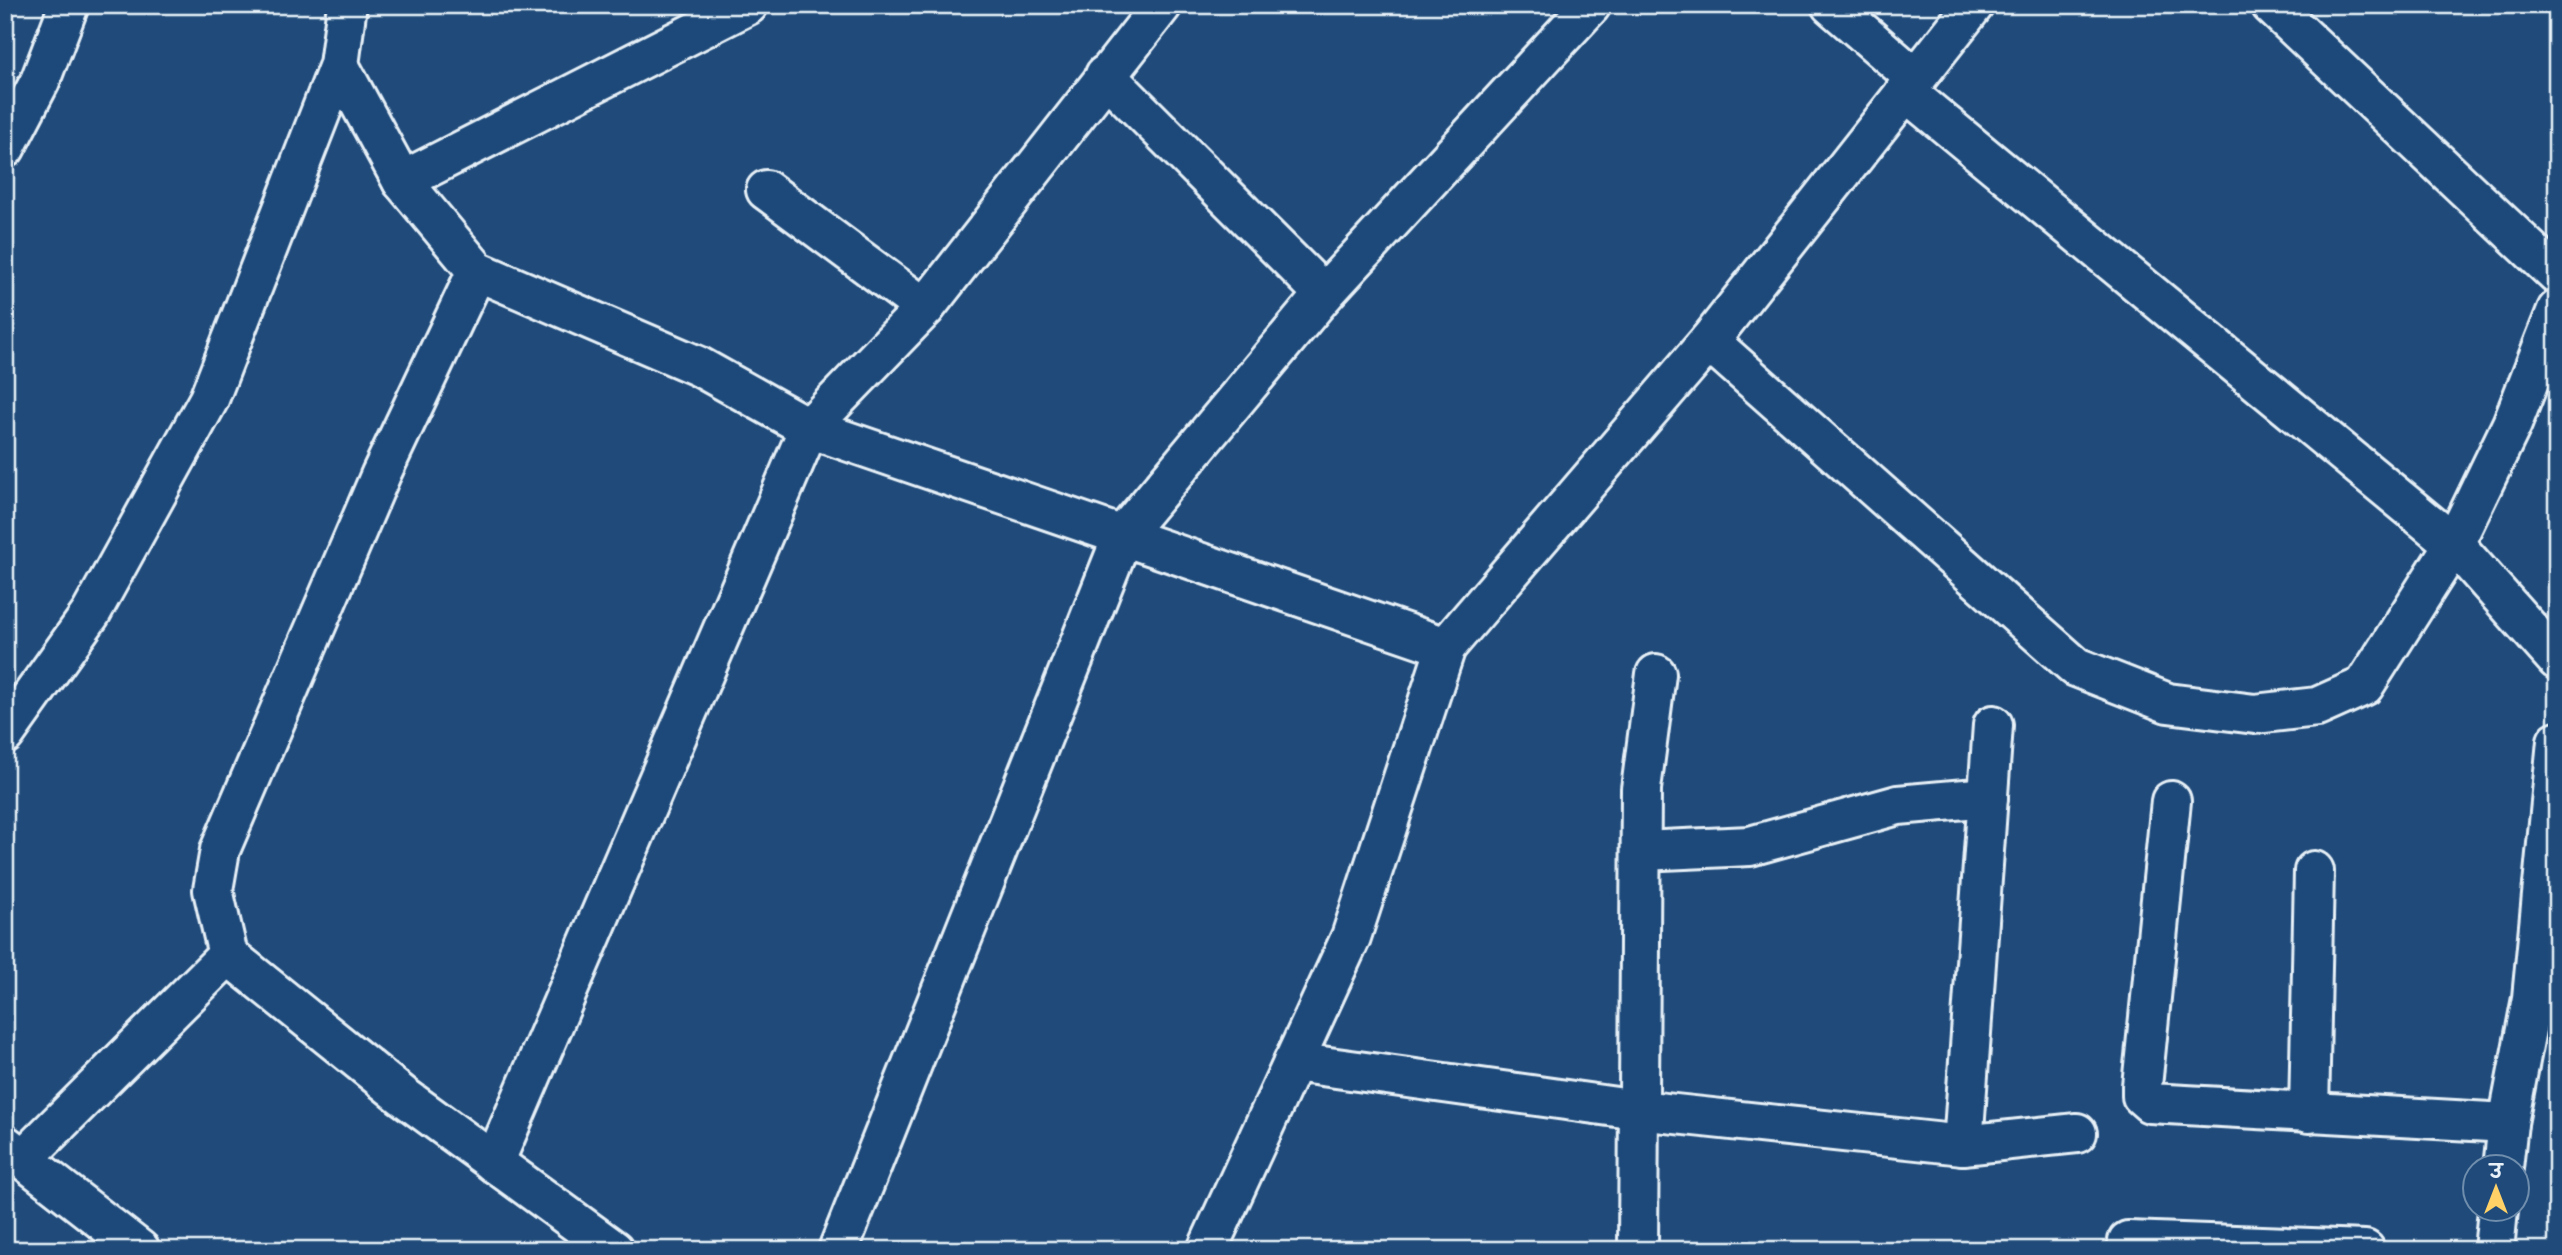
<svg xmlns="http://www.w3.org/2000/svg" width="2562" height="1255" viewBox="0 0 2562 1255" font-family="'Indie Flower','Playpen Sans Deva',sans-serif">
<style>
.lines{fill:none;stroke-linecap:round;stroke-linejoin:round}
.minor-casing{stroke:#e8f1f8;stroke-width:44}
.minor{stroke:#1f4a7a;stroke-width:38}
</style>
<rect width="100%" height="100%" fill="#1f4a7a"/>
<filter id="ink" filterUnits="userSpaceOnUse"><feTurbulence type="fractalNoise" baseFrequency=".0143" numOctaves="2"/><feDisplacementMap in="SourceGraphic" scale="14" xChannelSelector="R" yChannelSelector="G"/><feConvolveMatrix kernelMatrix="1 2 1 2 8 2 1 2 1" color-interpolation-filters="sRGB"/></filter>
<g filter="url(#ink)">
<g class="lines">
<defs>
<g id="minor">
<polyline points="347,5 339,65 402,181 477,271 698,366 809,428 1446,647 1351,937 1207,1250"/>
<polyline points="1831,5 1914,77"/>
<polyline points="2271,5 2557,275"/>
<polyline points="1105,75 1324,294"/>
<polyline points="1905,91 2454,544 2512,424 2557,310"/>
<polyline points="5,148 40,81 69,5"/>
<polyline points="402,181 748,5"/>
<polyline points="766,190 925,308"/>
<polyline points="477,271 381,474 220,850 213,890 228,955 403,1096 614,1250"/>
<polyline points="1709,341 1974,5"/>
<polyline points="1446,647 1709,341 2076,667 2168,703 2255,714 2317,707 2364,686 2454,544 2557,660"/>
<polyline points="5,734 91,613 209,399 339,65"/>
<polyline points="2171,801 2142,1086 2142,1096 2150,1103 2508,1123"/>
<polyline points="1641,851 1750,846 1898,805 1988,797"/>
<polyline points="1293,1062 1638,1110 1963,1145 2077,1133"/>
<polyline points="2309,1113 2314,871"/>
<polyline points="5,1145 140,1250"/>
<polyline points="1963,1145 1993,725"/>
<polyline points="23,1159 228,955"/>
<polyline points="494,1163 809,428 925,308 1162,5"/>
<polyline points="2503,1168 2508,1123 2532,998 2557,741"/>
<polyline points="2128,1241 2365,1250"/>
<polyline points="838,1250 1123,535 1324,294 1591,5"/>
<polyline points="1638,1250 1641,789 1656,674"/>
<polyline points="2494,1250 2498,1210"/>
</g>
</defs>
<!-- minor casing -->
<use href="#minor" class="minor-casing"/>
<!-- minor -->
<use href="#minor" class="minor"/>
</g>
</g>
<!-- margin -->
<rect width="2562" height="1255" fill="none" stroke="#1f4a7a" stroke-width="28"/>
<rect x="14" y="14" width="2534" height="1227" fill="none" stroke="#e8f1f8" stroke-width="2.5" filter="url(#ink)"/>
<!-- north arrow -->
<g transform="translate(2496 1188)"><circle r="33" fill="#1f4a7a" stroke="#6f8dac" stroke-width="2"/>
<path d="M0-5L12 26L0 18L-12 26Z" fill="#ffd166"/>
<text y="-10" font-size="19" font-weight="bold" text-anchor="middle" fill="#e8f1f8">उ</text>
</g>
</svg>
